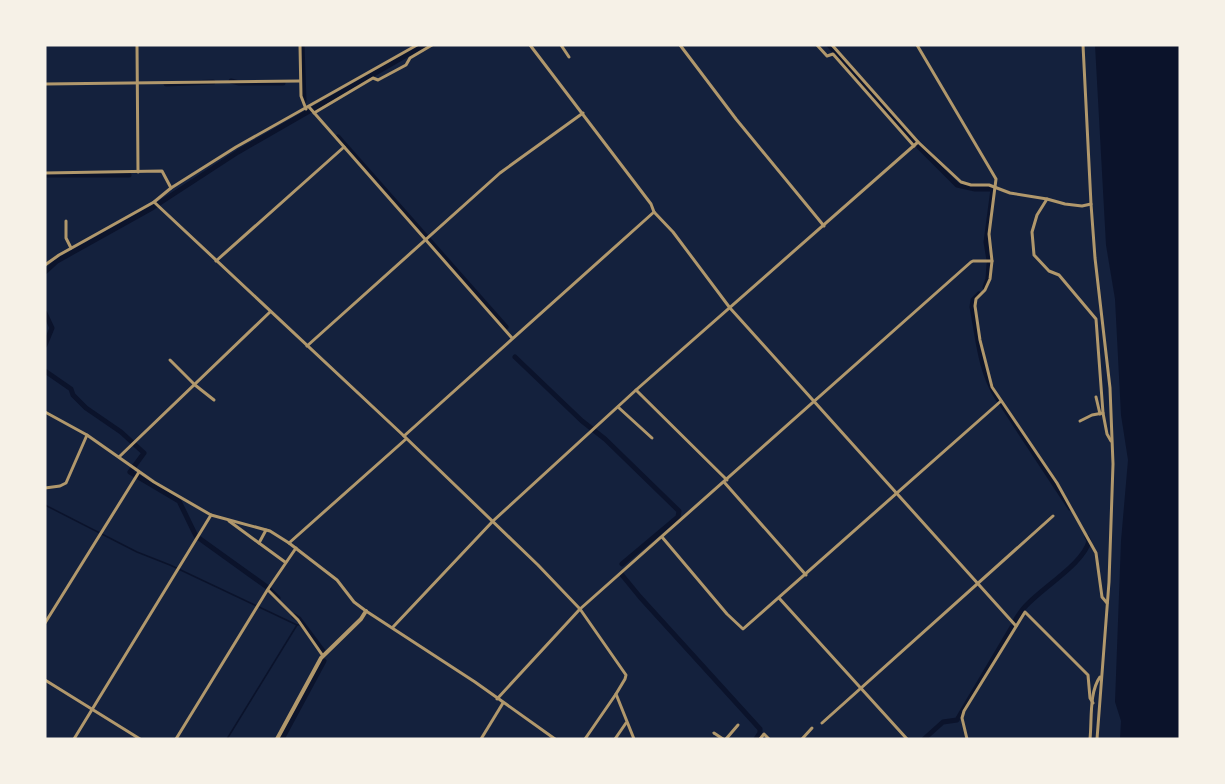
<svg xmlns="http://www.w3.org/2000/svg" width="1225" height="784" viewBox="0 0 1225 784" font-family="'Work Sans',sans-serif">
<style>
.water{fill:#0b132b}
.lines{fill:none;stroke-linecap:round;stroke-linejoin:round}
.stream{stroke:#0b132b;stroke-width:1.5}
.canal{stroke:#0b132b;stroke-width:5}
.minor{stroke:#b1986c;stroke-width:3}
.tertiary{stroke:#b1986c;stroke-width:4}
</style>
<rect width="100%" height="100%" fill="#14213d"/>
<!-- water -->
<polygon class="water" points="1095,45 1180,45 1180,739 1120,739 1121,721 1115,702 1121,541 1128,460 1121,415 1115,299 1106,245"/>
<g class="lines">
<!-- stream -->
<g class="stream">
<polyline points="45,505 137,552 170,565 297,625 303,624"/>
<polyline points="227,739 297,625"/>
</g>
<!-- canal -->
<g class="canal">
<polyline points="302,45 304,101"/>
<polyline points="829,45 916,143"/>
<polyline points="231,81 239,83 283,83"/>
<polyline points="166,84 213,82"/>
<polyline points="338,137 506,327"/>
<polyline points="919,147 957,185 975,189 993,189 986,242 989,260"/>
<polyline points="45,175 129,175"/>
<polyline points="45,272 57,261 152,208 238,152 424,45"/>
<polyline points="985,287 988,279 989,264"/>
<path d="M979 294 973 300 972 307C978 338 980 372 998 399"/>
<polyline points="45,313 52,328 45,345"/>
<polyline points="515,357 582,421 605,439 679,511 678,517 622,564"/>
<polyline points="45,371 71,389 73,395 86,408 121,432 144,453 130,472 179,501 196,536 267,587 278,598"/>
<polyline points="1001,403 1070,508"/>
<polyline points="622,575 640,597 760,729 760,733 756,739"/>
<polyline points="294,616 299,619 323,651"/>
<path d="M1015 621C1017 617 1020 613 1023 609 1038 590 1084 564 1089 541L1087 537"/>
<polyline points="282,739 324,661"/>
<polyline points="924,739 943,722 957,720 1012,627"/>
</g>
<!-- minor -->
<g class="minor">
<polyline points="137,45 138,172"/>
<polyline points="300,45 301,96 306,109"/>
<polyline points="530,45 651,204 654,212 673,232 730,308 1016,626"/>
<polyline points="561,45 569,57"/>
<polyline points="680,45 736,119 824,226"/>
<polyline points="817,45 827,56 833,54 914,146"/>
<polyline points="832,45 918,142 961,182 971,185 989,185 1010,193 1047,199 1065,204 1082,206 1091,204"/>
<polyline points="917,45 996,179 989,234 992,261 990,279 985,290 976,299 975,306 980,340 992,387 1057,483 1096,553 1102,597 1107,603"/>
<polyline points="1083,45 1091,204 1095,258 1110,388 1113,464 1109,582 1097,739"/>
<polyline points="45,84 300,81"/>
<polyline points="309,107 512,338"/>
<polyline points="314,113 373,78 378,80 406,65 410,58 432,45"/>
<polyline points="45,173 162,171 171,188"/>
<polyline points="1047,199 1037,215 1032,232 1034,255 1049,271 1059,275 1096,319 1103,413 1107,434 1111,441"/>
<polyline points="154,202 404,436 538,565 580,609 626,675 625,679 616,694 634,739"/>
<polyline points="66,221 66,238 71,248"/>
<polyline points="216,261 344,147"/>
<polyline points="45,265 59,255 154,202 171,188 236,147 417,45"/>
<polyline points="307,346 500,173 583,113"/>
<polyline points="170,360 195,385 214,400"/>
<polyline points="636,390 727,480"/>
<polyline points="1096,397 1100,414"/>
<polyline points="618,407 652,438"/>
<polyline points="45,412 87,435 154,482 211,515 270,531 289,543 337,580 354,602 366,611 475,682 555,739"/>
<polyline points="1080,421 1092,415 1103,413"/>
<polyline points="404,436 654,212"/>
<polyline points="119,457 270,312"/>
<polyline points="724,482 806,575"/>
<polyline points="45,488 60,486 66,483 87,435"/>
<polyline points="229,521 285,562"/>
<polyline points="662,537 727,614 743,629 1001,401"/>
<polyline points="259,543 266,530"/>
<polyline points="289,543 406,439"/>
<polyline points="268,590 298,620 323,656"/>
<polyline points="779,598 907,739"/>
<polyline points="45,623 139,472"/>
<polyline points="393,627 493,521 636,390 918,142"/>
<polyline points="45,680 140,739"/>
<polyline points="497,699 580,609 971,262 973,261 992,261"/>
<polyline points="822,723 1053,516"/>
<polyline points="714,733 723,739"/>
<polyline points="74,739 211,515"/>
<polyline points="176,739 268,589 296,548"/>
<polyline points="481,739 503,703"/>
<polyline points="585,739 616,694"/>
<polyline points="615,739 626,723"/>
<polyline points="726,739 738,725"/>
<polyline points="760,739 764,734 769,739"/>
<polyline points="802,739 812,728"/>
<polyline points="967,739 962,718 964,711 1025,612 1088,675 1090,698 1093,703"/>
<path d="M1090 739C1092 720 1089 692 1100 677"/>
</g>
<!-- tertiary -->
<polyline class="tertiary" points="277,739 321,658 361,619 366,611"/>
</g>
<!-- border -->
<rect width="1225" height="784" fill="none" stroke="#f6f1e7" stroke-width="93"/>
</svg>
